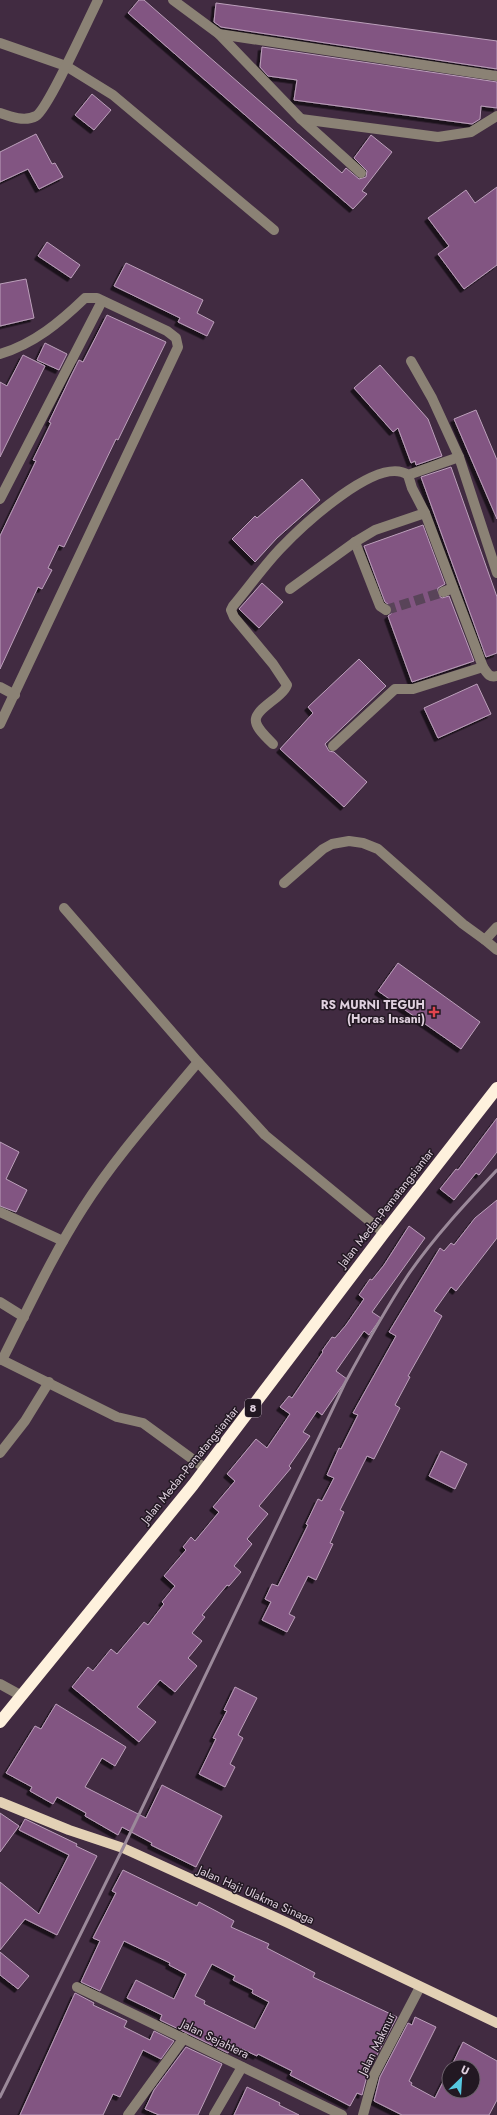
<svg xmlns="http://www.w3.org/2000/svg" width="497" height="2115" viewBox="0 0 497 2115" font-family="Jost,sans-serif">
<style>
.building{fill:#825482;stroke:#bca0bb;fill-rule:evenodd;filter:url(#shadow)}
.lines{fill:none;stroke-linecap:round;stroke-linejoin:round}
.minor-tunnel{stroke:#594459;stroke-width:10;stroke-dasharray:10 5;stroke-linecap:butt}
.minor{stroke:#8b8275;stroke-width:10}
.major{stroke:#e3d1b5;stroke-width:10}
.highway{stroke:#fef1dd;stroke-width:12}
.rail{stroke:#9b899a;stroke-width:3}
.health-dot{fill:#e0444e;stroke:#221822;stroke-width:1.5}
.labels{text-anchor:middle;stroke-width:3;stroke-linejoin:round;paint-order:stroke}
.shield{fill:#221822;stroke:#a699a6;stroke-width:1}
.shield-label{font-size:11px;font-weight:bold;fill:#dfd0de}
.poi-label{font-size:12px;font-weight:bold;fill:#dfd0de;stroke:#221822;text-anchor:end}
.street-label{font-size:12px;fill:#dfd0de;stroke:#221822}
</style>
<defs>
<filter id="shadow"><feDropShadow dx="-3.5" dy="3.5" stdDeviation="0" flood-color="#0009"/></filter>
</defs>
<rect width="100%" height="100%" fill="#412b41"/>
<!-- building -->
<g class="building">
<polygon points="139,0 144,0 342,173 346,168 359,179 366,177 367,171 354,158 371,135 392,152 362,191 367,194 353,209 128,13"/>
<polygon points="216,3 497,41 497,69 221,27 214,22"/>
<polygon points="262,47 497,82 497,108 481,106 480,119 472,124 294,100 297,80 268,76 260,67"/>
<polygon points="92,94 111,110 94,130 75,115"/>
<polygon points="36,134 52,164 55,163 63,177 39,189 28,169 0,182 0,152"/>
<polygon points="497,187 497,265 464,289 438,254 449,246 428,218 466,190 475,203"/>
<polygon points="47,242 80,265 71,278 38,256"/>
<polygon points="126,263 203,300 197,313 214,322 207,336 178,322 180,318 114,286"/>
<polygon points="26,279 34,318 0,326 0,284"/>
<polygon points="107,315 166,342 118,440 116,439 64,547 59,545 48,568 52,570 42,589 38,587 0,669 0,536 36,461 33,460 51,423 49,422 71,376 79,360 83,362"/>
<polygon points="45,343 67,354 59,370 37,360"/>
<polygon points="23,355 45,366 0,457 0,382 7,386"/>
<polygon points="380,365 428,419 442,456 416,465 415,461 411,463 398,428 393,432 354,388"/>
<polygon points="476,410 497,460 497,519 454,419"/>
<polygon points="451,467 497,597 497,653 486,657 421,477"/>
<polygon points="302,479 320,500 277,538 255,562 232,539 255,516 257,518"/>
<polygon points="423,525 445,584 438,588 437,594 442,598 449,596 474,661 412,682 388,616 392,613 392,607 385,602 364,546"/>
<polygon points="262,583 283,602 259,628 239,609"/>
<polygon points="359,659 386,686 325,744 329,751 334,752 367,782 344,807 280,749 313,713 308,707"/>
<polygon points="477,684 491,714 438,738 424,708"/>
<polygon points="398,963 480,1022 461,1049 378,991"/>
<polygon points="497,1118 497,1152 479,1175 476,1173 454,1200 440,1189 456,1169 458,1170"/>
<polygon points="0,1142 19,1152 6,1179 27,1190 16,1212 0,1206"/>
<polygon points="497,1200 497,1238 456,1291 451,1287 434,1311 442,1316 408,1376 410,1377 395,1405 400,1408 374,1459 367,1456 340,1510 344,1512 330,1543 333,1544 316,1580 308,1576 289,1614 295,1617 287,1632 262,1620 271,1602 265,1599 272,1584 278,1586 308,1525 306,1524 318,1499 322,1501 334,1478 327,1475 339,1448 341,1449 358,1415 353,1413 396,1336 389,1332 440,1248 444,1251 451,1243 454,1245 475,1218"/>
<polygon points="409,1226 425,1238 372,1312 381,1318 369,1335 364,1331 336,1371 347,1379 322,1415 317,1411 303,1432 310,1436 289,1466 291,1468 259,1506 268,1514 247,1539 252,1544 234,1566 241,1572 229,1586 227,1585 202,1615 205,1617 192,1633 202,1641 188,1658 197,1666 175,1692 160,1680 137,1707 156,1722 139,1742 72,1687 88,1667 93,1671 111,1649 117,1654 144,1622 148,1625 164,1604 162,1602 175,1586 164,1576 186,1550 183,1547 191,1537 195,1541 219,1512 213,1507 235,1481 227,1474 256,1439 267,1448 290,1414 280,1407 289,1396 292,1398 323,1352 322,1351 332,1337 335,1338 346,1325 364,1299 359,1295 370,1279 372,1280 384,1265"/>
<polygon points="441,1451 467,1464 455,1489 429,1476"/>
<polygon points="235,1687 257,1698 238,1735 243,1738 230,1764 235,1767 225,1787 199,1774 216,1739 213,1738 227,1711 224,1710"/>
<polygon points="56,1704 126,1747 115,1766 102,1758 85,1787 146,1818 162,1785 222,1816 196,1867 151,1845 152,1843 122,1827 118,1835 85,1816 86,1813 57,1797 53,1804 30,1791 32,1787 6,1773 35,1726 41,1729"/>
<polygon points="0,1813 19,1826 0,1852"/>
<polygon points="25,1819 77,1844 76,1846 97,1856 57,1935 25,1919 0,1950 0,1882 39,1914 69,1855 19,1830"/>
<path d="M123 1870 197 1906 199 1902 218 1912 234 1921 231 1927 269 1944 267 1948 315 1973 313 1977 397 2017 368 2072 362 2095 357 2093 350 2106 290 2075 292 2071 258 2054 257 2056 242 2049 241 2052 231 2047 228 2053 160 2020 162 2015 127 1998 136 1980 174 1999 186 1974 169 1965 170 1963 124 1941 100 1991 81 1982 100 1941 93 1938 116 1893 112 1891ZM212 1964 235 1976 233 1980 253 1990 252 1993 269 2002 255 2029 204 2004 205 2001 195 1996Z"/>
<polygon points="0,1952 29,1976 18,1989 0,1975"/>
<polygon points="75,1993 94,2003 93,2005 127,2021 124,2027 150,2040 154,2031 174,2041 161,2059 143,2050 120,2097 113,2094 103,2115 20,2115"/>
<polygon points="415,2017 436,2027 409,2081 412,2083 411,2085 435,2098 449,2070 449,2091 473,2091 473,2067 451,2067 463,2042 497,2061 497,2100 489,2115 402,2115 374,2101 380,2077 408,2023 412,2025"/>
<polygon points="186,2047 222,2064 198,2115 159,2115 145,2109 154,2090"/>
<polygon points="247,2087 280,2103 279,2105 299,2115 234,2115"/>
</g>
<g class="lines">
<!-- minor-tunnel -->
<polyline class="minor-tunnel" points="386,610 443,592"/>
<!-- minor -->
<g class="minor">
<polyline points="173,0 219,34 301,119 361,173"/>
<polyline points="219,34 497,76"/>
<polyline points="0,43 66,66 113,95 274,230"/>
<path d="M0 113C11 117 25 122 36 116 48 109 89 18 98 0"/>
<polyline points="301,119 438,137 471,132 497,116"/>
<path d="M0 354C34 344 60 322 85 298H97L167 331 176 338 178 347 0 724"/>
<polyline points="411,361 432,398 459,457 497,573"/>
<path d="M459 457 408 475 412 488 425 513 483 667C487 673 489 678 497 676"/>
<polyline points="0,499 102,301"/>
<polyline points="355,542 380,606 386,610"/>
<polyline points="290,589 355,542 375,530 425,513"/>
<polyline points="443,592 453,588"/>
<polyline points="0,687 15,695"/>
<path d="M273 744C248 720 251 717 277 697 281 693 285 691 287 685L273 664 234 617 231 610 233 606C249 587 263 567 280 549 301 527 378 454 408 475"/>
<polyline points="333,746 395,689 413,689 483,667"/>
<polyline points="284,883 323,849 332,844 349,841 363,843 378,849 463,924 485,940 497,927"/>
<polyline points="64,908 198,1062 265,1135 384,1233"/>
<polyline points="485,940 497,950"/>
<polyline points="0,1212 63,1241"/>
<polyline points="0,1302 24,1317"/>
<polyline points="0,1359 117,1417 143,1423 206,1469"/>
<path d="M2 1360C28 1309 52 1256 83 1208 116 1156 159 1109 198 1062"/>
<polyline points="0,1453 25,1421 49,1382"/>
<polyline points="0,1684 20,1695"/>
<polyline points="77,1987 342,2115"/>
<polyline points="128,2115 184,2038"/>
<polyline points="214,2115 242,2067"/>
<polyline points="363,2115 374,2075 420,1987"/>
</g>
<!-- major -->
<polyline class="major" points="0,1802 69,1830 123,1848 288,1923 497,2023"/>
<!-- highway -->
<polyline class="highway" points="0,1722 193,1485 384,1233 497,1088"/>
<!-- rail -->
<path class="rail" d="M0 2097 123 1848 345 1383C365 1346 385 1310 408 1275 434 1237 466 1203 497 1170"/>
</g>
<!-- markers -->
<path class="health-dot" d="M432 1006h4v4h4v4h-4v4h-4v-4h-4v-4h4z"/>
<g class="labels">
<!-- shield labels -->
<rect class="shield" x="245" y="1399" width="16" height="18" rx="3"/>
<g class="shield-label">
<text x="253" y="1412">8</text>
</g>
<!-- poi labels -->
<g class="poi-label">
<text x="425" y="1009">RS MURNI TEGUH<tspan x="425" dy="14">(Horas Insani)</tspan></text>
</g>
<!-- street labels -->
<g class="street-label">
<text transform="translate(386 1208) rotate(-52)" y="4">Jalan Medan-Pematangsiantar</text>
<text transform="translate(190 1465) rotate(-51)" y="4">Jalan Medan-Pematangsiantar</text>
<text transform="translate(256 1895) rotate(24)" y="4">Jalan Haji Ulakma Sinaga</text>
<text transform="translate(215 2039) rotate(26)" y="4">Jalan Sejahtera</text>
<text transform="translate(377 2044) rotate(-64)" y="4">Jalan Makmur</text>
</g>
</g>
<!-- north arrow -->
<g transform="translate(461 2079) rotate(25)"><circle r="19" fill="#221822" stroke="#6e626d"/>
<path d="M0-3L7 15L0 10L-7 15Z" fill="#56c9e1"/>
<text y="-6" font-size="11" font-weight="bold" text-anchor="middle" fill="#dfd0de">U</text>
</g>
</svg>
